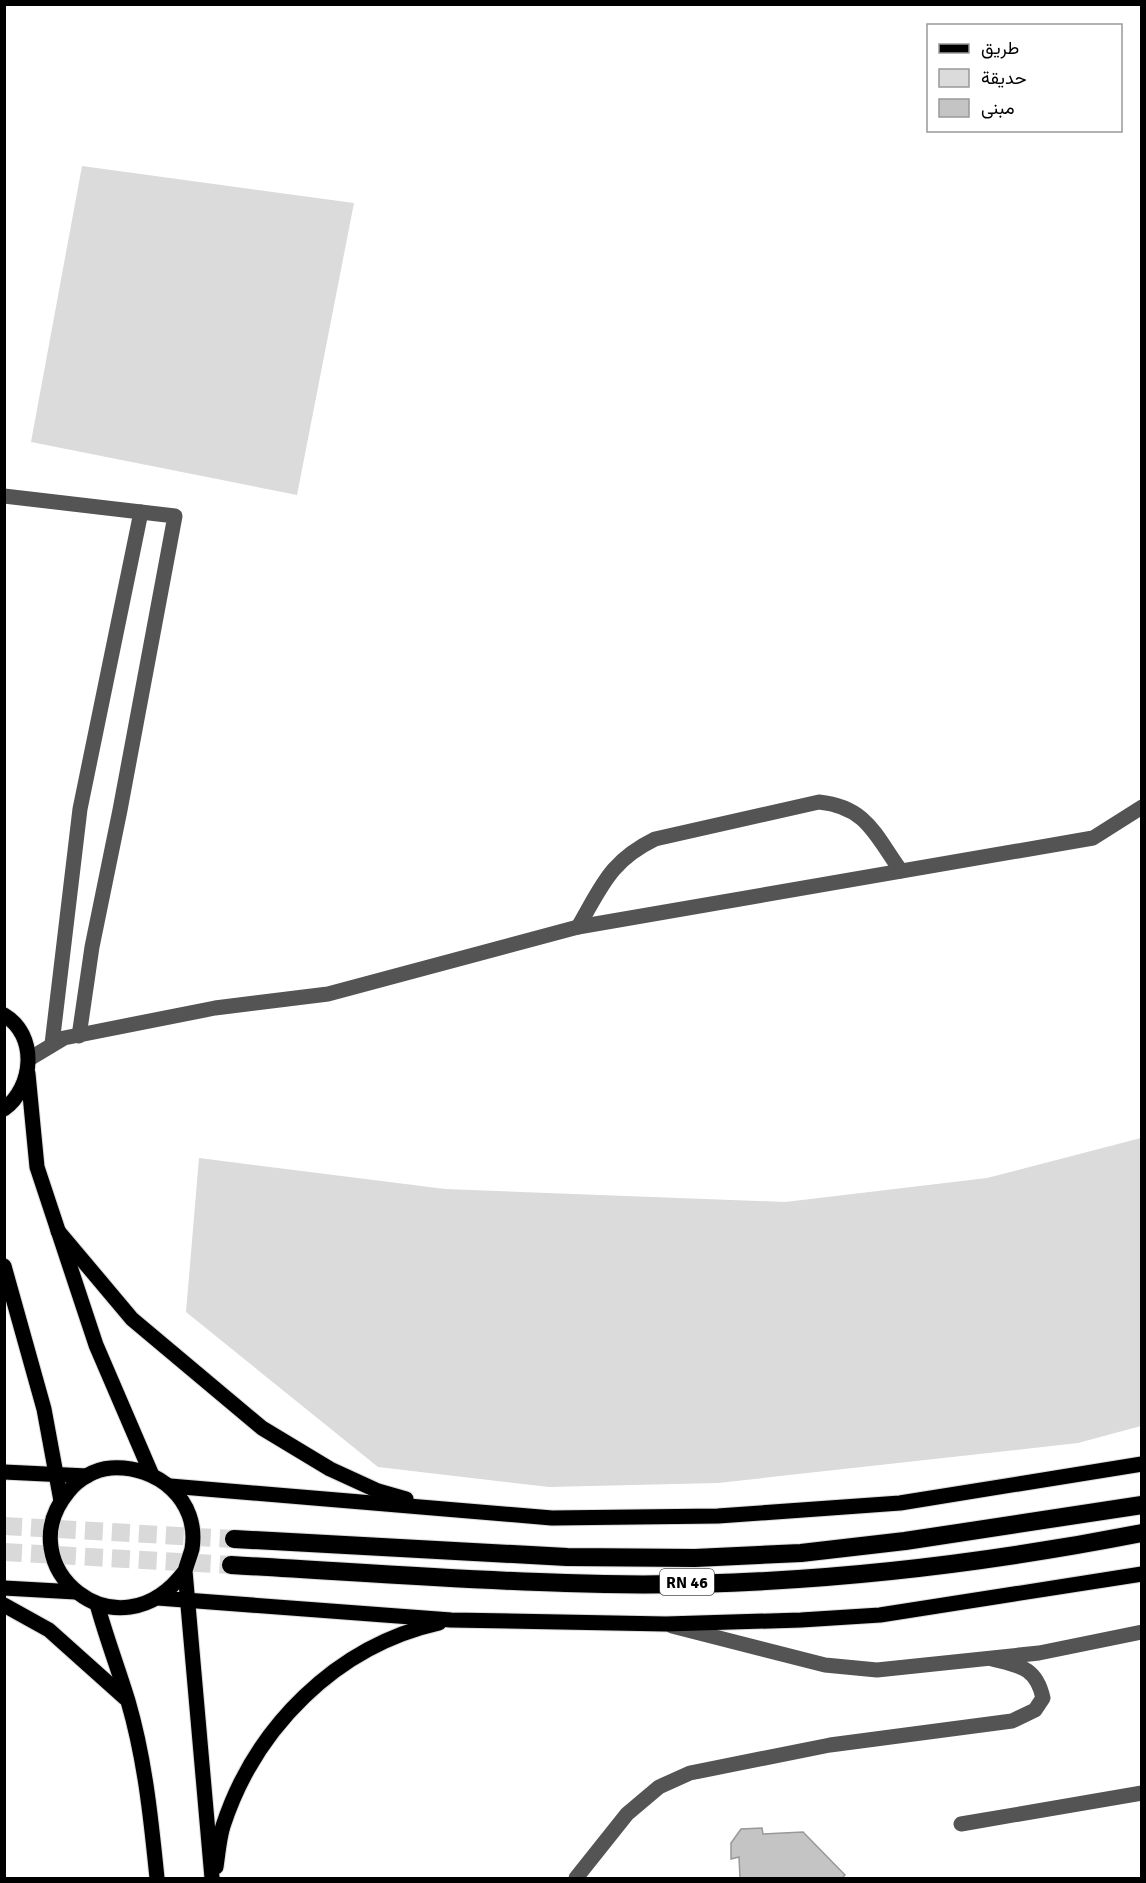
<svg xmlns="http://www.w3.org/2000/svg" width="1146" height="1883" viewBox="0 0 1146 1883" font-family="Signika,Vazirmatn,sans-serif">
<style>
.green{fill:#dbdbdb}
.building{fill:#c4c4c4;stroke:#989898;stroke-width:1.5}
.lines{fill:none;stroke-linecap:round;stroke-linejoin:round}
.highway-tunnel{stroke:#d9d9d9;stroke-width:18;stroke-dasharray:18 9;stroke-linecap:butt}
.major-casing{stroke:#dbdbdb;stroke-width:17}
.highway-casing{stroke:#dbdbdb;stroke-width:20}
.minor{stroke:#545454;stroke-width:15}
.major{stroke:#000;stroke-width:15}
.highway{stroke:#000;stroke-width:18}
.labels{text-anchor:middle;stroke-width:4.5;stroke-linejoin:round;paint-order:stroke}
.shield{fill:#fff;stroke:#4c4c4c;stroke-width:1.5}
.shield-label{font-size:16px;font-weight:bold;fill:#000}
</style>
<rect width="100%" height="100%" fill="#fff"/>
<!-- green -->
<g class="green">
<polygon points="82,166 354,203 297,495 31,442"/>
<polygon points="1141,1138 1141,1426 1078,1443 718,1483 549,1487 378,1467 186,1312 199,1158 445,1189 785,1202 987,1178"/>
</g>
<!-- building -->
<polygon class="building" points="762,1828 763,1834 803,1832 845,1875 842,1878 740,1878 739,1857 731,1859 731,1843 741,1829"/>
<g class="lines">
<!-- highway-tunnel -->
<g class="highway-tunnel">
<polyline points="4,1526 234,1539"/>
<polyline points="4,1552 231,1565"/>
</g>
<defs>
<g id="major">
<path d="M4 1015C38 1035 34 1087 4 1109"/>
<polyline points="28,1074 37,1167 96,1345 151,1473"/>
<polyline points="58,1231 132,1319 262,1428 330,1469 378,1491 406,1499"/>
<polyline points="4,1266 44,1409 61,1501"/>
<polyline points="4,1472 87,1476"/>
<polyline points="170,1486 552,1518 718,1516 900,1503 1142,1464"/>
<path d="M185 1571C118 1661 7 1566 68 1492 78 1479 95 1469 111 1468 157 1465 200 1500 192 1549 190 1556 187 1564 185 1571L212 1878"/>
<polyline points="4,1588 76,1592"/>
<polyline points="158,1598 451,1620 666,1624 801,1620 880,1615 1142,1574"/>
<path d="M97 1604C106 1637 118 1668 128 1701 145 1759 151 1819 157 1878"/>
<polyline points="4,1605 49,1630 125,1698"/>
<path d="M216 1867C218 1854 219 1839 223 1826 255 1728 336 1646 439 1623"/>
</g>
<g id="highway">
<polyline points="234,1539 567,1557 695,1558 801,1553 905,1541 1142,1505"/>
<path d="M231 1565C342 1571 454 1580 566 1583 758 1590 953 1570 1142 1533"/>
</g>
</defs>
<!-- major casing -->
<use href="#major" class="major-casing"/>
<!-- highway casing -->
<use href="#highway" class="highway-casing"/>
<!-- minor -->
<g class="minor">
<polyline points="4,496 175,516 120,810 92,947 79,1036"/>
<path d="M578 927C602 886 610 861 655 839L819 802C867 807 875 835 901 871"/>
<polyline points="52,1044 80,809 141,512"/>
<polyline points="29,1059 64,1038 215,1008 328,994 578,927 1093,838 1142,807"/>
<polyline points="672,1626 825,1665 877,1670 1039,1653 1142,1632"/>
<polyline points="961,1824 1142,1793"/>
<path d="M576 1878 627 1814 659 1787 690 1773 830 1745 1012 1721 1035 1710 1043 1698C1036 1667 1020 1666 992 1659"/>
</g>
<!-- major -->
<use href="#major" class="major"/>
<!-- highway -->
<use href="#highway" class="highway"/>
</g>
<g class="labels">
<!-- shield labels -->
<rect class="shield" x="660" y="1569" width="54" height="26" rx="4.5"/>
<g class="shield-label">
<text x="687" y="1588">RN 46</text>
</g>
</g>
<!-- border -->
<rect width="1146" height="1883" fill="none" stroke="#000000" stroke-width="12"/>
<!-- legend -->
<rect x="927" y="24" width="195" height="108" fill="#ffffff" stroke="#999999" stroke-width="1.5"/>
<rect x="939" y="44" width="30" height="9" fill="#000000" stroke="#999999" stroke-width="1.5"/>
<text x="981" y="54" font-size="18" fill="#000000">طريق</text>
<rect x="939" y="69" width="30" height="18" fill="#dbdbdb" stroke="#999999" stroke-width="1.5"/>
<text x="981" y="84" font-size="18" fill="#000000">حديقة</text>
<rect x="939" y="99" width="30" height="18" fill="#c4c4c4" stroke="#999999" stroke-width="1.5"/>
<text x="981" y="114" font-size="18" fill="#000000">مبنى</text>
</svg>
